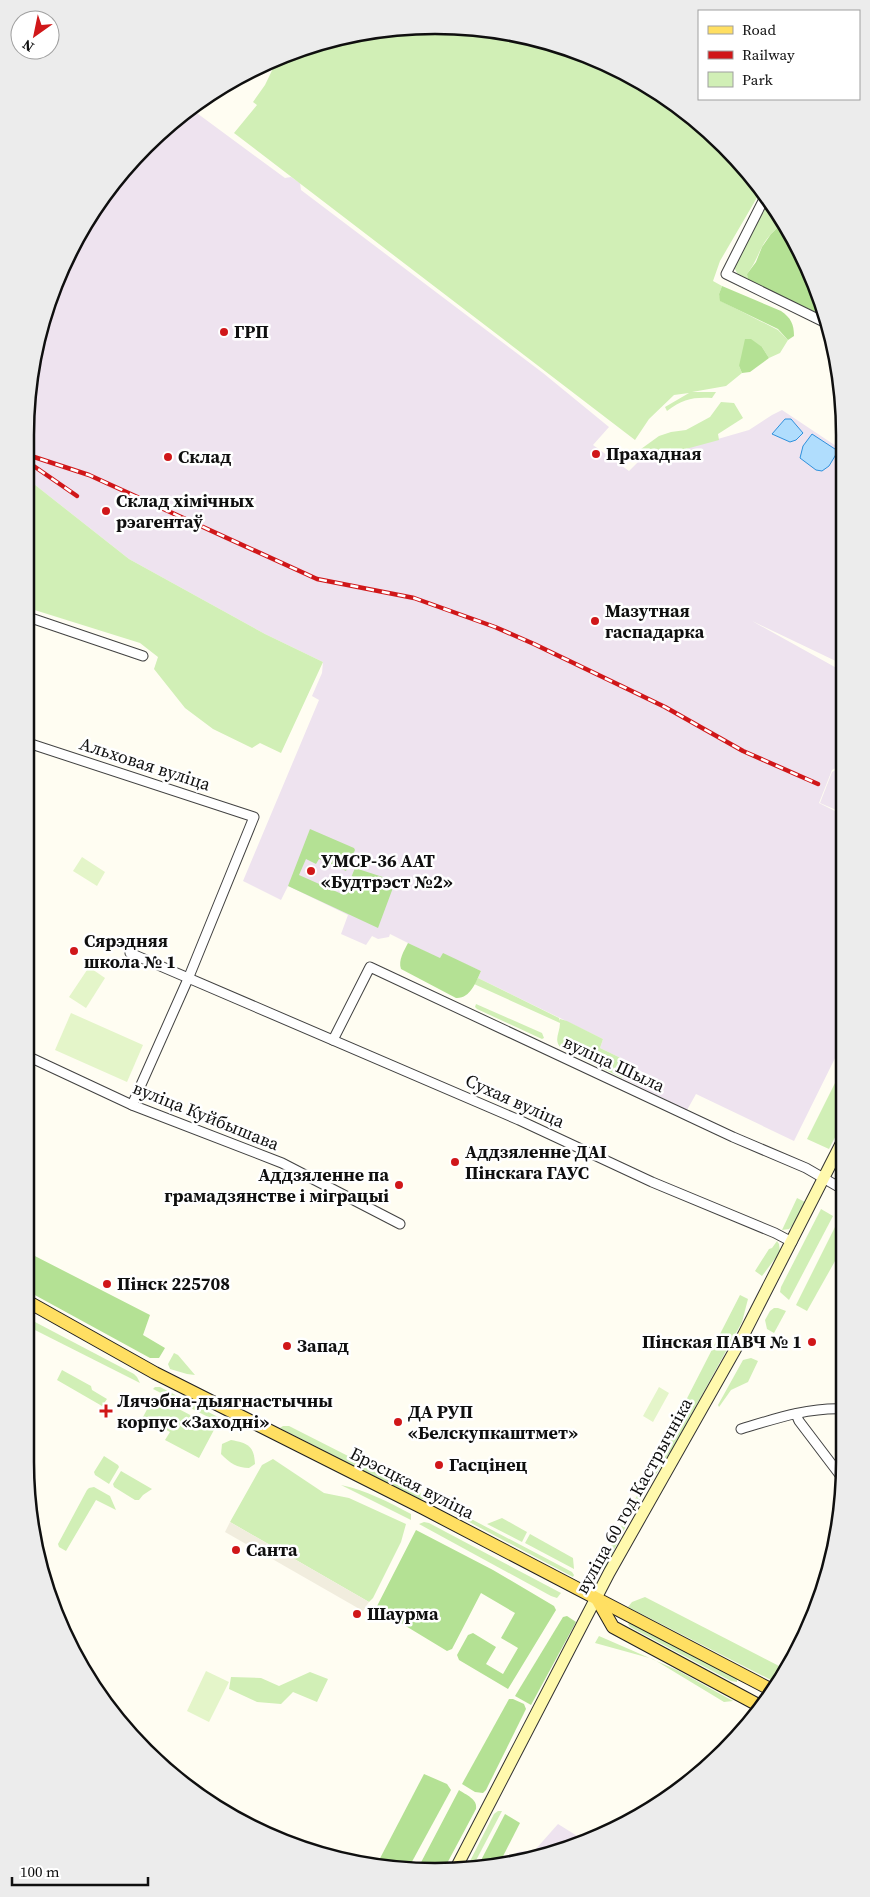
<svg xmlns="http://www.w3.org/2000/svg" width="870" height="1897" viewBox="0 0 870 1897" font-family="'Source Serif 4',serif">
<style>
.industrial{fill:#eee3ef}
.green{fill:#d1efb6}
.forest{fill:#b4e194}
.pitch{fill:#e4f5c9}
.plaza{fill:#f1edde}
.water{fill:#b0ddfd;stroke:#2f90dc}
.lines{fill:none;stroke-linecap:round;stroke-linejoin:round}
.street-casing{stroke:#424242;stroke-width:11}
.secondary-casing{stroke:#313131;stroke-width:13}
.primary-casing{stroke:#202020;stroke-width:14}
.street{stroke:#fff;stroke-width:9}
.secondary{stroke:#fff9ad;stroke-width:11}
.primary{stroke:#ffdf62;stroke-width:12}
.rail-casing{stroke:#d01719;stroke-width:4.5}
.rail{stroke:#fff;stroke-width:2.5;stroke-dasharray:8;stroke-linecap:butt}
.poi-dot{fill:#d01719;stroke:#fff;stroke-width:2}
.labels{text-anchor:middle;stroke-width:5;stroke-linejoin:round;paint-order:stroke}
.poi-label{font-size:18px;font-weight:bold;fill:#0f0f0f;stroke:#fff;text-anchor:start}
.street-label{font-size:18px;fill:#0f0f0f;stroke:#fff}
.rim{fill:none;stroke:#0f0f0f;stroke-width:2.5}
</style>
<rect width="100%" height="100%" fill="#fffdf2"/>
<!-- industrial -->
<g class="industrial">
<polygon points="190,108 285,178 291,177 300,183 301,190 543,373 609,427 593,445 629,471 638,462 749,430 772,415 782,410 842,450 842,664 752,621 842,671 843,764 832,770 819,803 843,815 844,1040 794,1141 696,1094 687,1110 622,1078 629,1062 600,1048 603,1039 478,978 481,971 443,954 440,959 390,934 389,937 378,939 372,936 366,945 341,934 348,915 288,886 281,900 243,881 319,700 312,696 322,673 323,662 265,634 129,559 25,477 25,435 33,355 56,278 94,207 145,145"/>
<polygon points="843,766 843,813 820,803 832,772"/>
<polygon points="558,1824 582,1839 510,1865 517,1852 535,1850"/>
</g>
<!-- green -->
<g class="green">
<path d="M435 25 515 33 592 56 684 110 762 189 720 261 713 281 722 286 719 294 721 301 778 330 788 340 780 353 769 358 762 347 739 366 742 373 726 386 692 392H716L712 398C693 397 683 399 667 411L665 407 689 393 674 395 649 419 635 440 234 133 257 105 253 102 265 85 279 56 355 33Z"/>
<path d="M769 201 782 223C775 230 768 236 763 245 757 256 756 262 747 274L748 281 739 277 734 267Z"/>
<polygon points="721,402 734,403 743,418 718,434 719,440 638,462 641,449 659,436 671,432 686,430 710,417"/>
<polygon points="25,477 129,559 265,634 323,662 281,753 260,743 252,748 213,729 185,708 154,669 158,657 140,643 25,607"/>
<path d="M478 978 559 1018 560 1021V1019L567 1021 603 1039 600 1048 629 1062 622 1078 561 1048C553 1040 560 1033 560 1023L474 984Z"/>
<polygon points="476,1004 542,1033 544,1038 542,1039 477,1009 475,1007"/>
<polygon points="844,1065 844,1120 829,1149 807,1139"/>
<polygon points="797,1198 805,1202 792,1226 789,1229 782,1230"/>
<polygon points="821,1209 833,1216 789,1300 780,1292 781,1287"/>
<polygon points="843,1211 844,1245 807,1311 796,1305"/>
<polygon points="777,1241 779,1244 780,1252 762,1276 755,1271 769,1249 772,1248"/>
<polygon points="740,1295 748,1299 742,1322 674,1446 637,1504 605,1568 601,1566"/>
<polygon points="774,1308 778,1308 786,1311 774,1333 767,1329 765,1320 770,1311"/>
<polygon points="30,1322 35,1322 134,1374 137,1377 140,1383 25,1325"/>
<polygon points="174,1353 178,1355 195,1375 187,1374 170,1369 168,1364"/>
<polygon points="751,1358 758,1361 748,1382 731,1390 719,1407 718,1405 743,1360"/>
<polygon points="62,1370 91,1386 92,1390 107,1399 102,1406 57,1380"/>
<polygon points="155,1387 160,1387 218,1417 220,1423 153,1389"/>
<polygon points="154,1396 215,1428 199,1458 165,1440 170,1432 143,1417"/>
<polygon points="283,1426 289,1426 425,1495 423,1499 420,1499 280,1428"/>
<path d="M231 1440C248 1443 254 1446 255 1464L249 1468C237 1468 230 1463 221 1454L222 1444Z"/>
<polygon points="104,1456 118,1465 119,1467 109,1484 95,1475 94,1472"/>
<polygon points="273,1459 324,1493 349,1498 406,1524 401,1542 373,1598 369,1602 230,1522 262,1465"/>
<polygon points="121,1471 152,1489 143,1495 139,1500 135,1500 114,1487 113,1484"/>
<path d="M341 1485C366 1490 388 1502 411 1514V1520Z"/>
<polygon points="94,1487 110,1496 116,1510 96,1500 66,1551 59,1547 58,1544 87,1490 89,1488"/>
<polygon points="435,1500 572,1572 574,1575 573,1577 437,1505"/>
<polygon points="502,1518 527,1532 522,1542 487,1524"/>
<polygon points="424,1522 429,1523 561,1593 557,1598 551,1596 419,1524"/>
<polygon points="530,1534 573,1558 574,1569 525,1543"/>
<polygon points="645,1597 783,1668 775,1682 628,1607 632,1602"/>
<polygon points="630,1622 737,1679 737,1682 731,1681 630,1627 628,1624"/>
<polygon points="599,1636 677,1670 733,1701 724,1702 653,1659 595,1643"/>
<polygon points="310,1672 328,1679 317,1702 293,1692 281,1704 257,1702 229,1689 231,1677 261,1678 279,1686"/>
<polygon points="498,1811 502,1811 472,1868 466,1869 494,1814"/>
</g>
<!-- forest -->
<g class="forest">
<polygon points="782,223 814,278 824,316 748,281 747,274 756,262 762,247 771,234"/>
<path d="M722 286 781 311C791 318 794 324 794 336L788 340 778 329 720 301 719 294Z"/>
<polygon points="745,339 751,339 762,347 769,358 750,372 742,373 739,366"/>
<polygon points="310,829 354,848 355,850 346,871 319,859 316,864 306,859 299,875 344,895 355,868 392,880 394,885 378,928 288,886"/>
<path d="M408 943 440 958 443 953 481 971C476 982 470 999 456 998L401 969C398 960 404 951 408 943Z"/>
<polygon points="29,1253 150,1315 143,1335 165,1348 159,1358 150,1358 33,1294 25,1288 25,1261"/>
<polygon points="416,1530 493,1570 554,1606 556,1610 508,1689 459,1660 457,1655 468,1635 473,1633 496,1647 486,1664 503,1674 518,1648 501,1638 515,1613 481,1593 452,1649 447,1651 376,1608"/>
<polygon points="567,1616 576,1622 531,1705 515,1696 563,1617"/>
<polygon points="509,1699 513,1699 524,1704 526,1709 486,1790 483,1793 475,1792 462,1784"/>
<polygon points="424,1774 447,1784 451,1790 408,1869 376,1866"/>
<path d="M459 1790C466 1795 478 1799 476 1809L443 1871 417 1870Z"/>
<polygon points="505,1814 520,1823 498,1866 477,1868"/>
</g>
<!-- pitch -->
<g class="pitch">
<polygon points="82,857 105,872 97,886 73,871"/>
<polygon points="89,967 105,978 86,1008 69,997"/>
<polygon points="71,1013 143,1045 127,1082 55,1050"/>
<polygon points="659,1387 669,1393 653,1422 643,1416"/>
<polygon points="206,1671 229,1682 209,1722 187,1711"/>
</g>
<!-- plaza -->
<polygon class="plaza" points="230,1522 369,1602 363,1611 225,1532"/>
<!-- water -->
<g class="water">
<polygon points="785,419 791,419 803,433 796,440 790,442 772,434"/>
<polygon points="812,434 838,451 829,466 822,471 816,470 800,458 803,446"/>
</g>
<g class="lines">
<defs>
<g id="street">
<polyline points="766,195 726,274 826,323"/>
<polyline points="25,616 143,656"/>
<polyline points="25,742 254,817 188,979 132,1105"/>
<polyline points="130,953 519,1120 652,1182 775,1233 792,1242"/>
<polyline points="333,1040 370,967 733,1137 806,1168 844,1190"/>
<polyline points="25,1055 132,1105 282,1163 400,1224"/>
<polyline points="796,1414 799,1421 843,1479"/>
<path d="M741 1429C774 1419 809 1407 845 1409"/>
</g>
<polyline id="secondary" points="455,1870 609,1573 744,1334 844,1138"/>
<g id="primary">
<polyline points="25,1300 155,1373 423,1508 770,1689"/>
<polyline points="597,1599 613,1627 760,1706"/>
</g>
</defs>
<!-- street casing -->
<use href="#street" class="street-casing"/>
<!-- secondary casing -->
<use href="#secondary" class="secondary-casing"/>
<!-- primary casing -->
<use href="#primary" class="primary-casing"/>
<!-- street -->
<use href="#street" class="street"/>
<!-- secondary -->
<use href="#secondary" class="secondary"/>
<!-- primary -->
<use href="#primary" class="primary"/>
<defs>
<g id="rail">
<polyline points="25,454 89,475 317,579 414,598 495,627 534,644 665,707 743,751 818,784"/>
<polyline points="25,460 77,496"/>
</g>
</defs>
<!-- rail casing -->
<use href="#rail" class="rail-casing"/>
<!-- rail -->
<use href="#rail" class="rail"/>
</g>
<!-- markers -->
<g class="poi-dot">
<circle cx="224" cy="332" r="5"/>
<circle cx="596" cy="454" r="5"/>
<circle cx="168" cy="457" r="5"/>
<circle cx="106" cy="511" r="5"/>
<circle cx="595" cy="621" r="5"/>
<circle cx="311" cy="871" r="5"/>
<circle cx="74" cy="951" r="5"/>
<circle cx="455" cy="1162" r="5"/>
<circle cx="399" cy="1185" r="5"/>
<circle cx="107" cy="1284" r="5"/>
<circle cx="812" cy="1342" r="5"/>
<circle cx="287" cy="1346" r="5"/>
<path d="M103.5 1403.5h5v5h5v5h-5v5h-5v-5h-5v-5h5z"/>
<circle cx="398" cy="1422" r="5"/>
<circle cx="439" cy="1465" r="5"/>
<circle cx="236" cy="1550" r="5"/>
<circle cx="357" cy="1614" r="5"/>
</g>
<g class="labels">
<!-- poi labels -->
<g class="poi-label">
<text x="234" y="338">ГРП</text>
<text x="606" y="460">Прахадная</text>
<text x="178" y="463">Склад</text>
<text x="116" y="507">Склад хімічных<tspan x="116" dy="21">рэагентаў</tspan></text>
<text x="605" y="617">Мазутная<tspan x="605" dy="21">гаспадарка</tspan></text>
<text x="321" y="867">УМСР-36 ААТ<tspan x="321" dy="21">«Будтрэст №2»</tspan></text>
<text x="84" y="947">Сярэдняя<tspan x="84" dy="21">школа № 1</tspan></text>
<text x="465" y="1158">Аддзяленне ДАІ<tspan x="465" dy="21">Пінскага ГАУС</tspan></text>
<text x="389" y="1181" text-anchor="end">Аддзяленне па<tspan x="389" dy="21">грамадзянстве і міграцыі</tspan></text>
<text x="117" y="1290">Пінск 225708</text>
<text x="802" y="1348" text-anchor="end">Пінская ПАВЧ № 1</text>
<text x="297" y="1352">Запад</text>
<text x="117" y="1407">Лячэбна-дыягнастычны<tspan x="117" dy="21">корпус «Заходні»</tspan></text>
<text x="408" y="1418">ДА РУП<tspan x="408" dy="21">«Белскупкаштмет»</tspan></text>
<text x="449" y="1471">Гасцінец</text>
<text x="246" y="1556">Санта</text>
<text x="367" y="1620">Шаурма</text>
</g>
<!-- street labels -->
<g class="street-label">
<text transform="translate(145 764) rotate(18)" y="6">Альховая вуліца</text>
<text transform="translate(614 1064) rotate(25)" y="6">вуліца Шыла</text>
<text transform="translate(515 1101) rotate(24)" y="6">Сухая вуліца</text>
<text transform="translate(206 1116) rotate(22)" y="6">вуліца Куйбышава</text>
<text transform="translate(412 1483) rotate(27)" y="6">Брэсцкая вуліца</text>
<text transform="translate(634 1496) rotate(-61)" y="6">вуліца 60 год Кастрычніка</text>
</g>
</g>
<!-- crop -->
<path d="M0 0H870V1897H0ZM435 34H435A401 401 0 0 1 836 435V1462A401 401 0 0 1 435 1863H435A401 401 0 0 1 34 1462V435A401 401 0 0 1 435 34Z" fill="#ececec" fill-rule="evenodd"/>
<path class="rim" d="M435 34H435A401 401 0 0 1 836 435V1462A401 401 0 0 1 435 1863H435A401 401 0 0 1 34 1462V435A401 401 0 0 1 435 34Z"/>
<!-- legend -->
<rect x="698" y="10" width="162" height="90" fill="#ffffff" stroke="#9f9f9f"/>
<rect x="708" y="26" width="25" height="8" fill="#ffdf62" stroke="#9f9f9f"/>
<text x="742" y="35" font-size="15" fill="#0f0f0f">Road</text>
<rect x="708" y="51" width="25" height="8" fill="#d01719" stroke="#9f9f9f"/>
<text x="742" y="60" font-size="15" fill="#0f0f0f">Railway</text>
<rect x="708" y="72" width="25" height="15" fill="#d1efb6" stroke="#9f9f9f"/>
<text x="742" y="85" font-size="15" fill="#0f0f0f">Park</text>
<!-- north arrow -->
<g transform="translate(35 35) rotate(213)"><circle r="24" fill="#ffffff" stroke="#9f9f9f"/>
<path d="M0-4L9 19L0 12L-9 19Z" fill="#d01719"/>
<text y="-8" font-size="14" font-weight="bold" text-anchor="middle" fill="#0f0f0f">N</text>
</g>
<!-- scale -->
<path d="M12 1877v8h136v-8" fill="none" stroke="#0f0f0f" stroke-width="2.5"/>
<text x="20" y="1877" font-size="15" fill="#0f0f0f" stroke="#ffffff" stroke-width="4" paint-order="stroke">100 m</text>
</svg>
